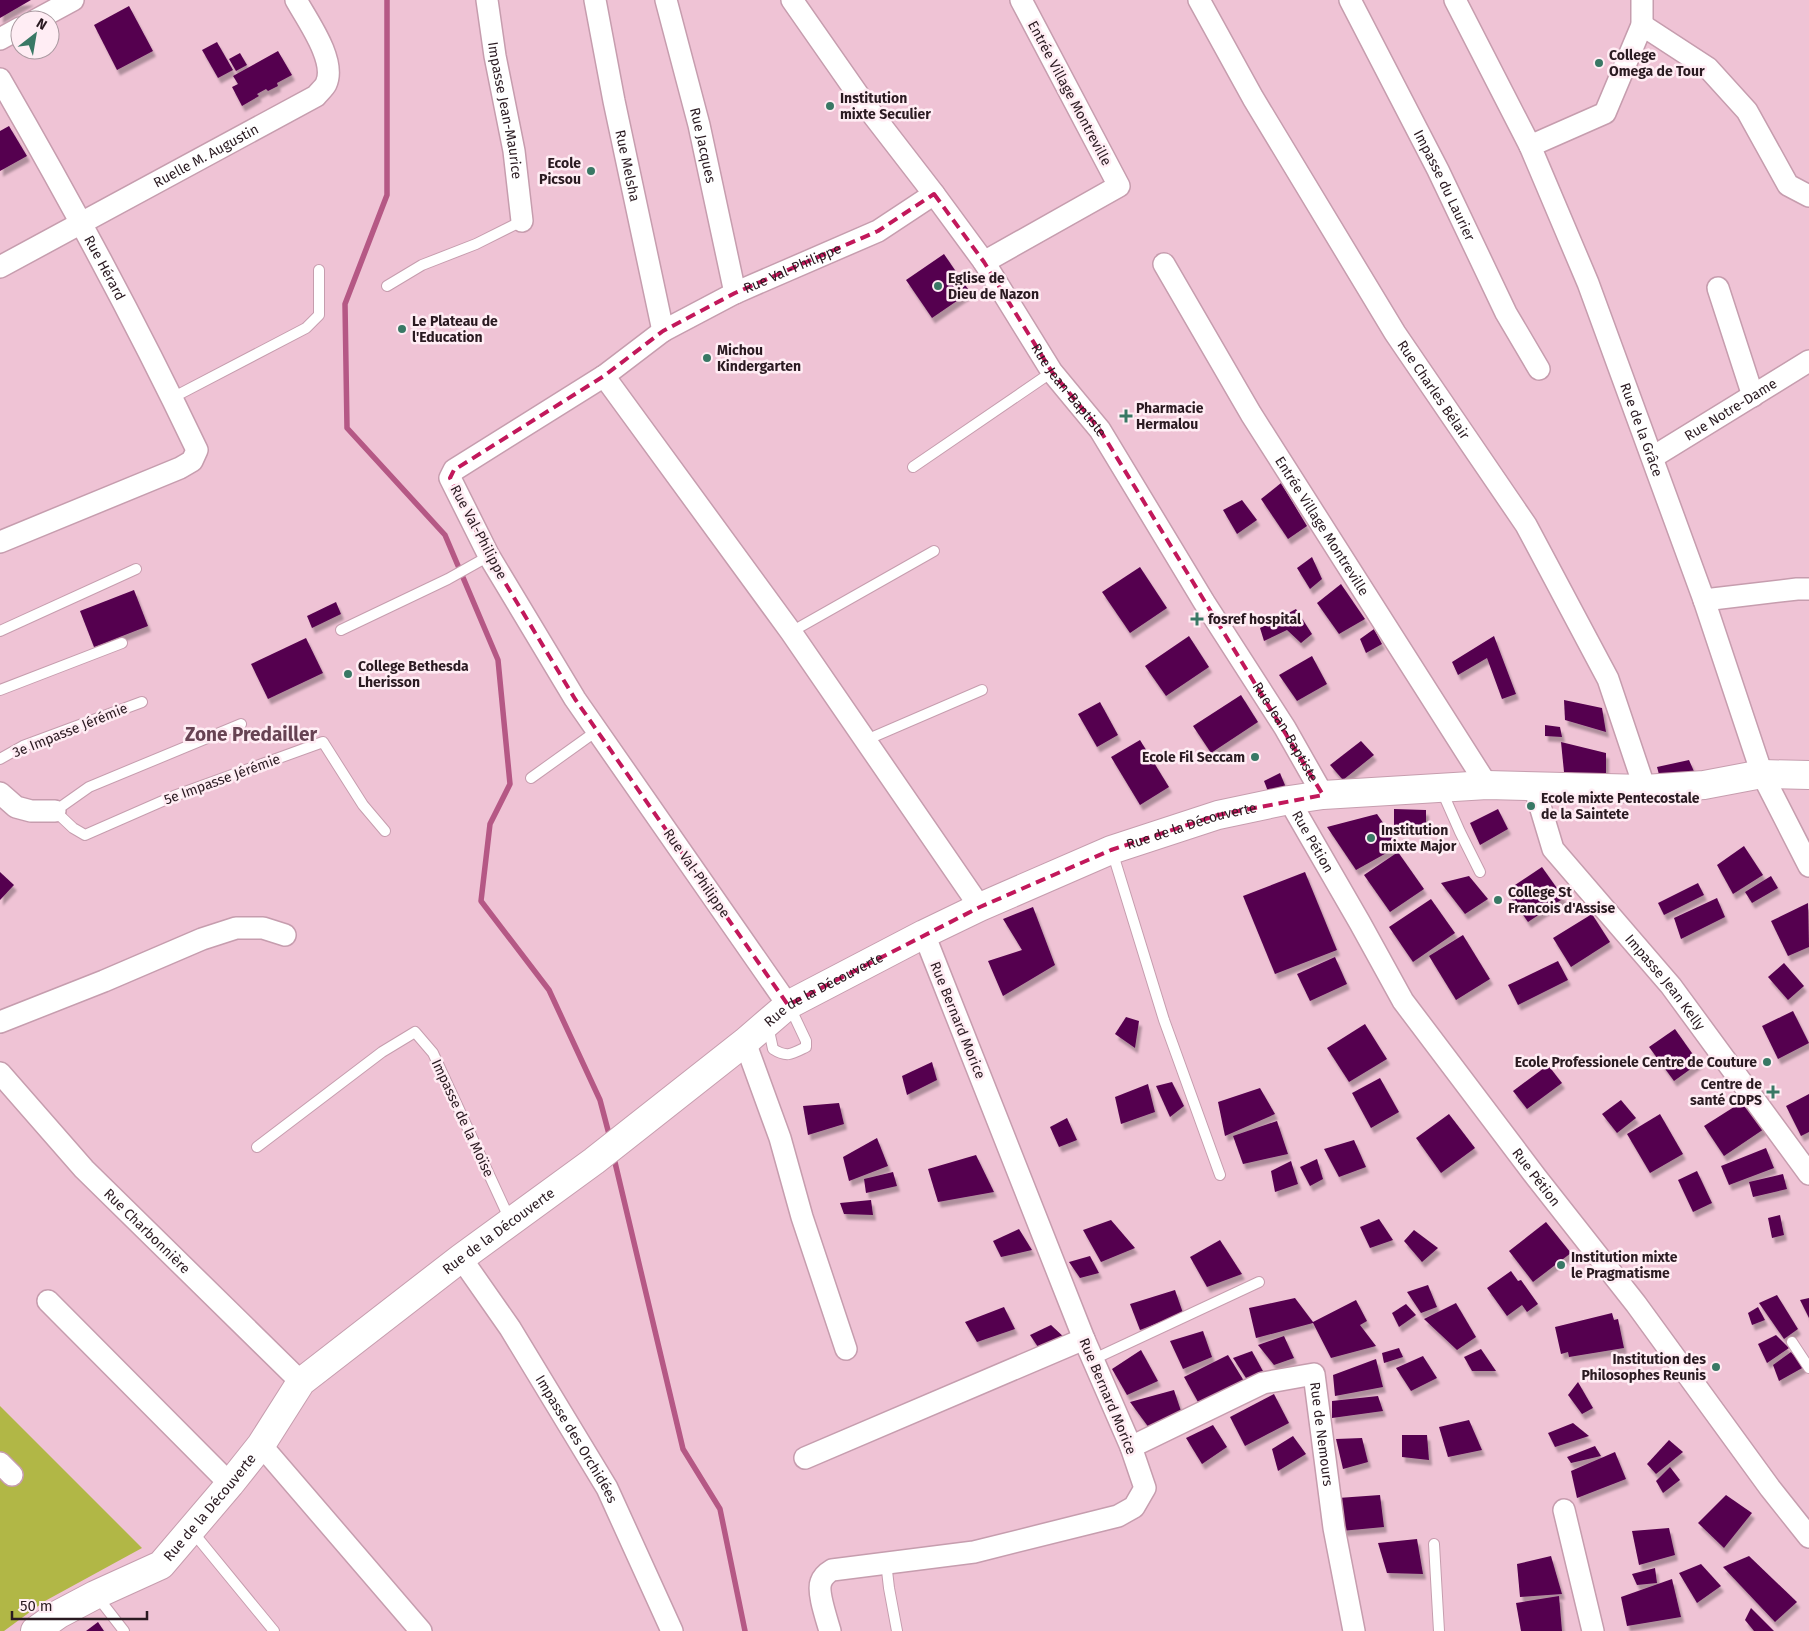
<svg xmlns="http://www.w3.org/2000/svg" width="1809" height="1631" viewBox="0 0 1809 1631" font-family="'Fira Sans',sans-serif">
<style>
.green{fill:#b1b746}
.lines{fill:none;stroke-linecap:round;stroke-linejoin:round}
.stream{stroke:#b55885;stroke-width:5.5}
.building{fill:#55064f;filter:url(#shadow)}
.lane-casing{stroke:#c69dae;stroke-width:12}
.street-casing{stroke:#c69dae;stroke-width:24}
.secondary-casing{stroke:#c69dae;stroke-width:30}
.lane{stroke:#fff;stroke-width:10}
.street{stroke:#fff;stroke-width:21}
.secondary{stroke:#fff;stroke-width:28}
.marked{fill:none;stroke:#c2185b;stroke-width:4;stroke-dasharray:10 6;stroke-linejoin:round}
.poi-dot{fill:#397865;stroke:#ffedf4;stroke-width:2}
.labels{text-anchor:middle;stroke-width:5;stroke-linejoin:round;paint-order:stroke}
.poi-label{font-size:14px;font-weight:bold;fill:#2a1a21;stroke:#ffedf4;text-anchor:start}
.street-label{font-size:14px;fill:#2a1a21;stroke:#ffedf4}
.district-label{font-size:19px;font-weight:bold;fill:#674353;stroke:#ffedf4}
</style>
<defs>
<filter id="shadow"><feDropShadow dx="3" dy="5.5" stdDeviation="1" flood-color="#0004"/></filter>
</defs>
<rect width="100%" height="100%" fill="#efc3d5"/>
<!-- green -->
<polygon class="green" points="0,1406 142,1548 45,1601 4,1631 0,1631"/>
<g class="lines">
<!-- stream -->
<g class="stream">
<polyline points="387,0 387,195 345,304 347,428 445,535 498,660 510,784 490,824 481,901 549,990 600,1100 610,1138"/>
<polyline points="613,1154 683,1449 720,1509 745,1631"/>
</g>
</g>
<!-- building -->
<g class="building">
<polygon points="0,0 31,0 0,18"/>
<polygon points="129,6 153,51 117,70 94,25"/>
<polygon points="217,42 233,70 218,78 202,50"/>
<polygon points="278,51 292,75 277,83 278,86 268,91 266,89 257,94 259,96 242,106 232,87 238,84 233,76"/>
<polygon points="240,53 247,65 236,71 229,59"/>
<polygon points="9,126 27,156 0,171 0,131"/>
<polygon points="944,254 970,292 932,318 906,280"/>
<polygon points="1281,483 1307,526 1288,539 1261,499"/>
<polygon points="1242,500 1257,520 1237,534 1223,510"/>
<polygon points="1312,557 1322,579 1310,589 1297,568"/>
<polygon points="1140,567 1167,608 1130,633 1102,592"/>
<polygon points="1341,584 1365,619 1339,634 1317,603"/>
<polygon points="134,590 148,626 94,647 80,611"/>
<polygon points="336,602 341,614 312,628 307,616"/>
<polygon points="1296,609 1312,634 1301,643 1287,630 1264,641 1260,628"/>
<polygon points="1374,629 1382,644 1366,653 1360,639"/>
<polygon points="1189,636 1209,667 1166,696 1145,666"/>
<polygon points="1494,636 1516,694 1502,699 1487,658 1458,675 1452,662"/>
<polygon points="306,638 323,673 268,699 251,664"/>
<polygon points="1312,656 1327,684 1297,701 1279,675"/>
<polygon points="1241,695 1258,722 1211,753 1193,726"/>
<polygon points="1564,700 1602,708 1606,732 1565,720"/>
<polygon points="1100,702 1118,735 1097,747 1078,714"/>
<polygon points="1545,725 1560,727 1562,737 1545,736"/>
<polygon points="1140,740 1169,787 1140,805 1111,757"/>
<polygon points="1361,741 1374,755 1343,780 1330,765"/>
<polygon points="1561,742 1606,753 1606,776 1564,772"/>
<polygon points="1689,760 1696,776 1661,782 1657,767"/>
<polygon points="1280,773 1287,790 1269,794 1264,781"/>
<polygon points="1394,809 1426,810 1426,827 1394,827"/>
<polygon points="1498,809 1508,829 1480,845 1470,823"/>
<polygon points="1377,814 1399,846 1356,870 1327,827"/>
<polygon points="1744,846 1763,875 1733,894 1717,865"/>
<polygon points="1398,852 1424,889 1390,912 1364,875"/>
<polygon points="1542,867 1564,898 1528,922 1506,891"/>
<polygon points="0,872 14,885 0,900"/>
<polygon points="1305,872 1337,950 1275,974 1243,896"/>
<polygon points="1469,876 1488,899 1465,914 1441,883"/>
<polygon points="1771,876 1778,888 1752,903 1745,892"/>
<polygon points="1698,883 1704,895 1664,915 1658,903"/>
<polygon points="1717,898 1725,917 1681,939 1674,918"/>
<polygon points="1431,899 1455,933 1413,962 1389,927"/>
<polygon points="1808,903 1809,947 1788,956 1771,921"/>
<polygon points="1033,907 1055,965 1003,996 988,961 1022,950 1003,919"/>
<polygon points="1592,914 1610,942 1571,967 1553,938"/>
<polygon points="1463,935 1490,979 1456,1000 1429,956"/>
<polygon points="1335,957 1347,984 1310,1001 1297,974"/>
<polygon points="1558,961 1568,980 1518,1005 1508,985"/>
<polygon points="1784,963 1804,986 1788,1000 1768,977"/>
<polygon points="1793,1011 1809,1043 1778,1059 1762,1026"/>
<polygon points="1126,1017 1139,1021 1135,1048 1115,1034"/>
<polygon points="1365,1024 1387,1059 1349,1082 1327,1048"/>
<polygon points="1675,1029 1699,1063 1674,1081 1649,1047"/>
<polygon points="932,1062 937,1080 907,1095 902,1076"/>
<polygon points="1548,1065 1562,1083 1527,1109 1513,1091"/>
<polygon points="1380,1078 1399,1112 1371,1128 1352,1093"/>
<polygon points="1172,1082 1184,1106 1170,1117 1156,1086"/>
<polygon points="1148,1084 1155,1112 1121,1124 1115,1097"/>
<polygon points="1260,1088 1275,1114 1225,1136 1218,1102"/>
<polygon points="1809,1094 1809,1132 1801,1136 1786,1106"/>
<polygon points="1621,1100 1636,1118 1617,1133 1602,1114"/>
<polygon points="1745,1100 1764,1129 1724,1156 1704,1126"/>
<polygon points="839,1103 844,1124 808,1135 803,1106"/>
<polygon points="1449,1114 1475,1148 1441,1173 1416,1138"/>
<polygon points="1660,1114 1683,1154 1650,1173 1627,1134"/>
<polygon points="1067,1118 1077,1140 1059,1147 1050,1127"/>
<polygon points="1277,1121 1288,1154 1243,1164 1233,1136"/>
<polygon points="877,1138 888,1166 849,1181 843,1157"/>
<polygon points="1354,1140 1366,1167 1339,1177 1324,1149"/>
<polygon points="1766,1148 1774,1168 1729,1185 1721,1166"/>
<polygon points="976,1155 994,1192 938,1202 928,1169"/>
<polygon points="1317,1159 1323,1179 1310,1186 1300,1167"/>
<polygon points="1291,1161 1298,1184 1275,1192 1271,1171"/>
<polygon points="1697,1171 1712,1203 1693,1212 1678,1180"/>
<polygon points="893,1172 897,1186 866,1193 864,1179"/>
<polygon points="1783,1174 1787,1189 1753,1197 1749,1182"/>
<polygon points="871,1200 873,1215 844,1214 840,1203"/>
<polygon points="1780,1215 1784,1235 1772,1238 1768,1218"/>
<polygon points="1379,1219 1393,1240 1370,1248 1360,1227"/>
<polygon points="1111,1220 1135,1248 1101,1262 1083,1230"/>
<polygon points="1546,1222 1571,1253 1533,1282 1509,1251"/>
<polygon points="1019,1229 1032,1250 1001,1257 993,1241"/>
<polygon points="1414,1230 1438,1248 1422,1262 1404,1241"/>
<polygon points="1220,1240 1242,1274 1207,1287 1190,1257"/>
<polygon points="1090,1256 1099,1273 1080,1278 1069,1262"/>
<polygon points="1511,1271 1518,1281 1521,1280 1538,1304 1527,1312 1522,1305 1507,1316 1487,1288"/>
<polygon points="1428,1285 1437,1307 1421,1313 1407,1292"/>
<polygon points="1175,1290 1183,1313 1140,1330 1130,1304"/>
<polygon points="1777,1295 1798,1329 1784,1339 1759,1303"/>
<polygon points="1295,1298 1313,1322 1356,1300 1367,1321 1360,1325 1376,1346 1331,1358 1313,1323 1256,1338 1249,1308"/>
<polygon points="1809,1298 1809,1318 1800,1300"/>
<polygon points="1456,1303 1476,1337 1457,1350 1424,1319"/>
<polygon points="1406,1304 1416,1315 1399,1327 1392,1313"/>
<polygon points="1004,1307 1015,1329 977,1342 965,1322"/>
<polygon points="1758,1307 1765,1320 1752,1325 1748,1313"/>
<polygon points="1612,1313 1614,1320 1618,1319 1624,1348 1569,1357 1568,1352 1561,1354 1555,1327"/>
<polygon points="1051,1325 1066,1339 1038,1347 1030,1335"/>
<polygon points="1203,1331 1212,1357 1183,1369 1170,1341"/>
<polygon points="1776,1335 1789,1348 1767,1363 1758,1344"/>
<polygon points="1284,1336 1294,1358 1274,1365 1258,1345"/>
<polygon points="1399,1348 1403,1357 1384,1363 1382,1353"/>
<polygon points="1481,1349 1496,1371 1472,1371 1464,1357"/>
<polygon points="1141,1350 1158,1381 1127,1395 1112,1369"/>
<polygon points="1252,1351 1264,1373 1246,1378 1233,1358"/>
<polygon points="1791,1352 1804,1367 1779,1381 1773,1365"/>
<polygon points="1228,1355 1244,1381 1198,1402 1184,1377"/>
<polygon points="1423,1356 1437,1378 1411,1391 1396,1368"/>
<polygon points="1376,1359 1383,1387 1335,1396 1333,1375"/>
<polygon points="1578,1382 1593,1408 1582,1414 1568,1395"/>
<polygon points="1174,1390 1182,1414 1155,1436 1130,1402"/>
<polygon points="1274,1394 1289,1423 1245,1446 1230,1417"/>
<polygon points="1378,1396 1383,1411 1332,1418 1332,1401"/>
<polygon points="1469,1420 1482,1450 1448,1457 1439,1427"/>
<polygon points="1573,1423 1589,1436 1555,1447 1548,1433"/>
<polygon points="1213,1425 1227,1447 1202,1464 1186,1438"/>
<polygon points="1402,1435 1427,1435 1429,1460 1402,1457"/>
<polygon points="1293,1436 1306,1454 1278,1471 1272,1449"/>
<polygon points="1362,1438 1368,1462 1343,1469 1336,1439"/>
<polygon points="1669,1440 1683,1452 1656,1474 1647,1464"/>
<polygon points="1595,1446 1601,1456 1571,1463 1567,1457"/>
<polygon points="1615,1452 1626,1479 1577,1498 1571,1471"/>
<polygon points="1670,1467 1680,1480 1663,1493 1656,1481"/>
<polygon points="1380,1495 1384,1527 1341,1531 1338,1498"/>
<polygon points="1726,1495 1752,1513 1724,1548 1698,1523"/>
<polygon points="1669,1528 1675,1555 1639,1565 1632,1531"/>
<polygon points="1417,1539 1423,1574 1387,1573 1378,1543"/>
<polygon points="1551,1556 1562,1594 1520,1597 1517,1564"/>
<polygon points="1749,1556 1797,1602 1775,1622 1723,1567"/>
<polygon points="1701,1564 1721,1586 1697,1603 1679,1573"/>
<polygon points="1655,1568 1657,1583 1637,1585 1632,1574"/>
<polygon points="1672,1579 1681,1617 1627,1626 1621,1597"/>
<polygon points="1559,1596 1562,1631 1521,1631 1516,1603"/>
<polygon points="1751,1608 1774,1631 1754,1631 1745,1620"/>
<polygon points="98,1622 104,1631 86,1631"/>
</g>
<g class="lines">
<defs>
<g id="lane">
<polyline points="387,286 422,265 476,244 522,221"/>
<polyline points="172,398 306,328 319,315 319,270"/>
<polyline points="913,467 1052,372"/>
<polyline points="341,630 448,579 489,556"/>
<polyline points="0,631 136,569"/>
<polyline points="791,632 934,551"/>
<polyline points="0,690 122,643"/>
<polyline points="241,724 89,787 55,811 73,828 85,835 174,796 323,742 363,805 385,831"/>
<polyline points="866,740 982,690"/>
<polyline points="0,759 23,746 142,702"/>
<polyline points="531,778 598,730"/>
<polyline points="1441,789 1460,832 1480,872"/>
<polyline points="1112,851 1164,1020 1220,1175"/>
<path d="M768 1026 773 1049C787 1058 792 1054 806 1047V1041L789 1005"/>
<polyline points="257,1147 382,1052 415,1032 433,1053 510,1220"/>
<polyline points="1792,1342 1809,1368"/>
<polyline points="1094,1359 1259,1282"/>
<polyline points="192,1531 274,1631"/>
<polyline points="1434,1544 1439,1631"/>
<polyline points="886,1562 889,1588 897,1631"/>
<polyline points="96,1595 124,1631"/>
</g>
<g id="street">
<path id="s1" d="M487 0 495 56 514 151 522 221"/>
<path id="s2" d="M595 0 614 101 663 331"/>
<path id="s3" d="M666 0 699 125 735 293"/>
<path id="s4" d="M792 0 866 106 934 194 984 262 1052 372 1100 430 1204 602 1285 728 1323 795"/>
<path id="s5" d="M1199 0 1253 98 1395 333 1526 525 1608 679 1645 789"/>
<path id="s6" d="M1350 0 1438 170 1506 313 1539 369"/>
<path id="s7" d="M1455 0 1530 146 1588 283 1704 600 1762 774 1809 866"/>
<polyline points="36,20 73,0"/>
<polyline points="1642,25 1708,68 1747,111 1788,185 1809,196"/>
<polyline points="0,39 20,28"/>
<path id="s8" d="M0 79C70 200 137 324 197 450L192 461 180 468 0 542"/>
<polyline points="1530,146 1605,113 1642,25 1642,0"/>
<polyline points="984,262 1119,186 1021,0"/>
<path id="s9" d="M1164 264 1251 414 1487 785"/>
<path id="s10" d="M0 267 316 96C319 92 324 88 326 84 337 61 307 20 296 0"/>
<polyline points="1718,288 1753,396"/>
<polyline points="604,376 791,632 980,907"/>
<path id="s11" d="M1653 457 1809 361"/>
<polyline points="1704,600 1797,589 1809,589"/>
<path id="s12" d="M1534 786 1553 849 1671 986 1809 1174"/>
<polyline points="0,793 16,807 31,811 55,811"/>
<path id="s13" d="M1289 800 1360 923 1403 1001 1536 1177 1636 1304 1770 1488 1809 1537"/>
<path id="s14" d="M788 1005 575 699 489 556 450 478 454 470 604 376 663 331 735 293 878 231 934 194"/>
<polyline points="0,1022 104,981 202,939 236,928 263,928 285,935"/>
<polyline points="745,1042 780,1138 802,1217 846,1349"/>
<path id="s15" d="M0 1073 84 1169 301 1382"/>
<path id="s16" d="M461 1258 510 1328 607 1488 672 1631"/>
<polyline points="48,1301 230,1484"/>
<polyline points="261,1445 421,1631"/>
<path id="s17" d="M1131 1447 1263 1383 1314 1374 1334 1528 1354 1631"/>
<polyline points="805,1458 1084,1339"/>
<polyline points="0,1463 12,1475"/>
<polyline points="1564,1510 1593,1631"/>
<path d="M830 1631C827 1620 817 1592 821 1582 823 1576 827 1573 832 1570L974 1552 1118 1516 1134 1507 1145 1488 1131 1447 1084 1339 924 934"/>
</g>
<g id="secondary">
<path id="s18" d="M35 1631 59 1614 95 1595 161 1565 230 1484 261 1445 301 1382 461 1258 594 1161 745 1042 788 1005 924 934 980 907 1111 850 1218 815 1289 800 1323 795 1487 785 1645 789 1704 785 1762 774 1809 775"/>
</g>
</defs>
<!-- lane casing -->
<use href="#lane" class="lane-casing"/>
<!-- street casing -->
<use href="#street" class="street-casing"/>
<!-- secondary casing -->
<use href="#secondary" class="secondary-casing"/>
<!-- lane -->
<use href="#lane" class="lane"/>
<!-- street -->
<use href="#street" class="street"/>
<!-- secondary -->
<use href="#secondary" class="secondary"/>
</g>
<!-- marked area -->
<path class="marked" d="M934 194 984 262 1052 372 1100 430 1323 795 1218 815 1111 850 980 907 788 1005 575 699 489 556 450 478 454 470 604 376 663 331 735 293 878 231Z"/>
<!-- markers -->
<g class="poi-dot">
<circle cx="1599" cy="63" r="5"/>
<circle cx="830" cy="106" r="5"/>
<circle cx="591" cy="171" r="5"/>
<circle cx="938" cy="286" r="5"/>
<circle cx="402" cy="329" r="5"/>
<circle cx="707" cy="358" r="5"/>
<path d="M1123.5 408.5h5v5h5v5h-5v5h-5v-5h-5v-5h5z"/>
<path d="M1194.5 611.5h5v5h5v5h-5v5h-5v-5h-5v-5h5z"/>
<circle cx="348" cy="674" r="5"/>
<circle cx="1255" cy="757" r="5"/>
<circle cx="1531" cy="806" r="5"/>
<circle cx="1371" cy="838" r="5"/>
<circle cx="1498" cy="900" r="5"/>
<circle cx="1767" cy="1062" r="5"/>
<path d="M1770.5 1084.5h5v5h5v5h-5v5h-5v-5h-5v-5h5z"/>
<circle cx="1561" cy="1265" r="5"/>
<circle cx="1716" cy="1367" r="5"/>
</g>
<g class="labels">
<!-- poi labels -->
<g class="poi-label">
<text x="1609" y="60">College<tspan x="1609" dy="16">Omega de Tour</tspan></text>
<text x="840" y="103">Institution<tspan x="840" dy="16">mixte Seculier</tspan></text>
<text x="581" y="168" text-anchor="end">Ecole<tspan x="581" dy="16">Picsou</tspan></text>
<text x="948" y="283">Eglise de<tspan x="948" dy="16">Dieu de Nazon</tspan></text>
<text x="412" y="326">Le Plateau de<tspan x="412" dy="16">l'Education</tspan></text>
<text x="717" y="355">Michou<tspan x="717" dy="16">Kindergarten</tspan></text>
<text x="1136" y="413">Pharmacie<tspan x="1136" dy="16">Hermalou</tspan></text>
<text x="1208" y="624">fosref hospital</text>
<text x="358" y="671">College Bethesda<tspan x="358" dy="16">Lherisson</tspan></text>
<text x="1245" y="762" text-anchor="end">Ecole Fil Seccam</text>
<text x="1541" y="803">Ecole mixte Pentecostale<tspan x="1541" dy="16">de la Saintete</tspan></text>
<text x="1381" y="835">Institution<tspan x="1381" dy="16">mixte Major</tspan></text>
<text x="1508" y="897">College St<tspan x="1508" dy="16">Francois d'Assise</tspan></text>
<text x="1757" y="1067" text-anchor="end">Ecole Professionele Centre de Couture</text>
<text x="1762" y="1089" text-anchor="end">Centre de<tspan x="1762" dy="16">santé CDPS</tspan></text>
<text x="1571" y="1262">Institution mixte<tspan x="1571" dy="16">le Pragmatisme</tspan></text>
<text x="1706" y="1364" text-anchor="end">Institution des<tspan x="1706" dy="16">Philosophes Reunis</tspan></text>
</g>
<!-- street labels -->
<g class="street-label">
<text transform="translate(1070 93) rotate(62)" y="5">Entrée Village Montreville</text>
<text dy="5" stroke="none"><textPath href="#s1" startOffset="112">Impasse Jean-Maurice</textPath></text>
<text dy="5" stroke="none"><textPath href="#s3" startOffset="150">Rue Jacques</textPath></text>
<text dy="5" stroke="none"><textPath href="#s10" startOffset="234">Ruelle M. Augustin</textPath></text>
<text dy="5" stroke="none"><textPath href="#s2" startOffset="169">Rue Melsha</textPath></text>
<text dy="5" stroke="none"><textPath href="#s6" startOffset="208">Impasse du Laurier</textPath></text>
<text dy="5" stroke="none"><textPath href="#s8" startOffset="216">Rue Hérard</textPath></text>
<text dy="5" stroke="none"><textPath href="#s14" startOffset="1031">Rue Val-Philippe</textPath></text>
<text dy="5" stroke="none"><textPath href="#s5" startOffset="455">Rue Charles Bélair</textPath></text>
<text dy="5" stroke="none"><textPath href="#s4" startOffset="479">Rue Jean-Baptiste</textPath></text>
<text dy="5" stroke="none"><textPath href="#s11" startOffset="91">Rue Notre-Dame</textPath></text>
<text dy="5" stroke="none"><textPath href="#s7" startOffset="469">Rue de la Grâce</textPath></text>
<text dy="5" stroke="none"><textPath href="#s9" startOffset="306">Entrée Village Montreville</textPath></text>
<text transform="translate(479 532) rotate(62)" y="5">Rue Val-Philippe</text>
<text transform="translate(70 730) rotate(-22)" y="5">3e Impasse Jérémie</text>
<text dy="5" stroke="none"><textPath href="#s4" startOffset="884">Rue Jean-Baptiste</textPath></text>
<text transform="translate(222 779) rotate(-20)" y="5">5e Impasse Jérémie</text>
<text dy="5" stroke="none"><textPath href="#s18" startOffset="1432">Rue de la Découverte</textPath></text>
<text dy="5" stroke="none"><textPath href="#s13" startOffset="48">Rue Pétion</textPath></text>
<text transform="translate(697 873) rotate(55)" y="5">Rue Val-Philippe</text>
<text dy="5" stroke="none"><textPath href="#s12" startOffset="240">Impasse Jean Kelly</textPath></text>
<text dy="5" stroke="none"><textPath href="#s18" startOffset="1028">Rue de la Découverte</textPath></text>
<text transform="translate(958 1020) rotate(68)" y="5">Rue Bernard Morice</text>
<text transform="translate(463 1118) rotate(65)" y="5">Impasse de la Moïse</text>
<text dy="5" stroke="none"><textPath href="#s13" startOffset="452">Rue Pétion</textPath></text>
<text dy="5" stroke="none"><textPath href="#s18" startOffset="622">Rue de la Découverte</textPath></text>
<text dy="5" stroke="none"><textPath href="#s15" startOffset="216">Rue Charbonnière</textPath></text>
<text transform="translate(1108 1396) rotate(67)" y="5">Rue Bernard Morice</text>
<text dy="5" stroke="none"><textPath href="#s17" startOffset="259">Rue de Nemours</textPath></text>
<text dy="5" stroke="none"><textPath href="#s16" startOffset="215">Impasse des Orchidées</textPath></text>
<text dy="5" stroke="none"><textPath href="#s18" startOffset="218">Rue de la Découverte</textPath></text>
</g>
<!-- district labels -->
<g class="district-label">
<text x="251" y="741">Zone Predailler</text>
</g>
</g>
<!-- north arrow -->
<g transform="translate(35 35) rotate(31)"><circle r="24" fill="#ffedf4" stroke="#aa99a0"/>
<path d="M0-4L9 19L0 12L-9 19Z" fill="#397865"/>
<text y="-8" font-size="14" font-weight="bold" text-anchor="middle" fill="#2a1a21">N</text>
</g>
<!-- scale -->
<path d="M12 1611v8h135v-8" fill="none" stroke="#2a1a21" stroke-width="2.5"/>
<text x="20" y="1611" font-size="15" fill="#2a1a21" stroke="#ffedf4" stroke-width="4" paint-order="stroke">50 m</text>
</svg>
